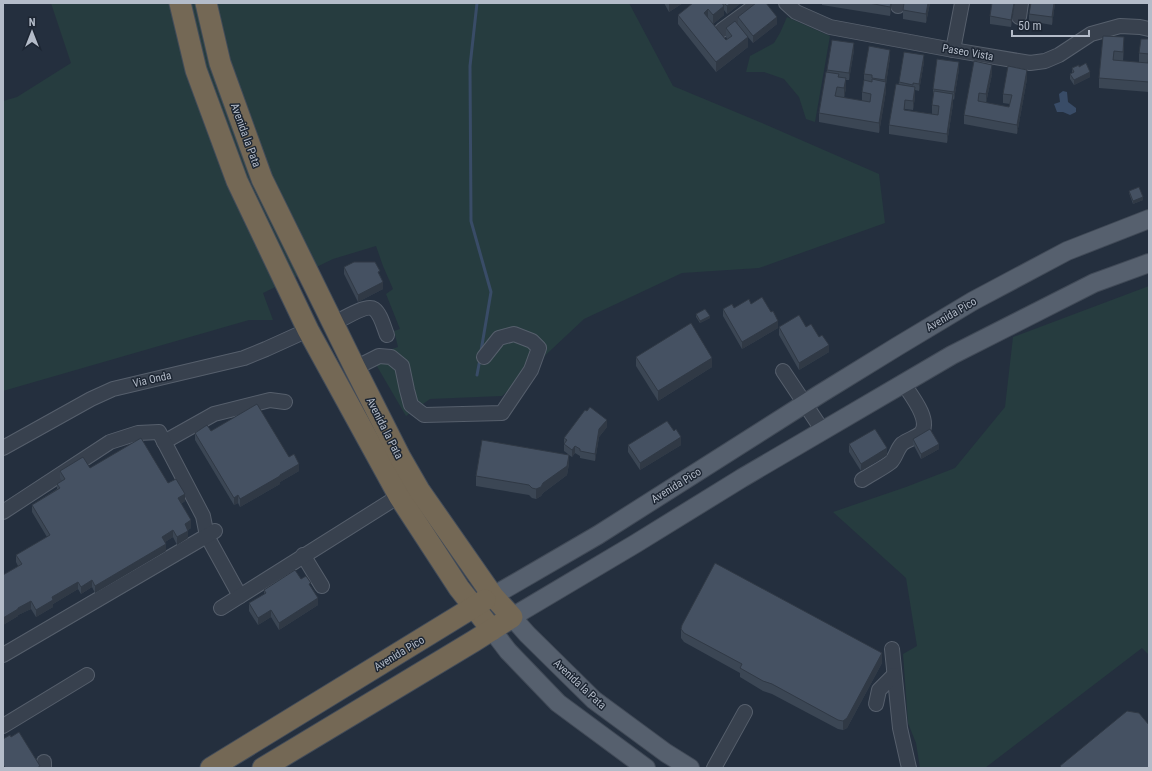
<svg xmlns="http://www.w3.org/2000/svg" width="1152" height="771" viewBox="0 0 1152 771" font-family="'Roboto Condensed',sans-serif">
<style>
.green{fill:#263c3f}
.water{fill:#394c67}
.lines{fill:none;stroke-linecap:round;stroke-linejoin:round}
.stream{stroke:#394c67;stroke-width:3}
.minor-casing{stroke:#565f6c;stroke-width:16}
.major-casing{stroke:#414a57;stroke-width:20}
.highway-casing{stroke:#434c59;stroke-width:23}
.minor{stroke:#38414e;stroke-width:14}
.major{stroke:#56606e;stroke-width:18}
.highway{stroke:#746855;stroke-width:21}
.wall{fill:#3b4654}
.shaded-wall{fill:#303945}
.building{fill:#455162;stroke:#303945}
.labels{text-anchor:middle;stroke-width:3;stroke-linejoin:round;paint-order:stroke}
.street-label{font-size:11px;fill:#b4bcc9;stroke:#1d2633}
</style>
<rect width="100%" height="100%" fill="#242f3e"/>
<!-- green -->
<g class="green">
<polygon points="51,3 629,3 673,86 762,123 879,174 885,223 759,268 682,273 584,319 502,396 430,399 406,416 371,356 398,347 394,331 400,329 386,294 393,289 383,266 376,246 333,259 263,293 273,320 249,320 3,391 3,101 17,97 71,63"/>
<polygon points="787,17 830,36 815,122 806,119 799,97 784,79 764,72 746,72 750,56 774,43 780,33"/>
<polygon points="1149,286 1149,655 1142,648 985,768 920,768 916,743 908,723 903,654 917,646 906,578 833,512 906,487 955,468 1005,407 1013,337"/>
</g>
<!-- water -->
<polygon class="water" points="1063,91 1067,92 1068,102 1076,108 1076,112 1070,115 1063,112 1057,112 1054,104 1060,102 1059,94"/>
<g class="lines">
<!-- stream -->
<g class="stream">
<polyline points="477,3 470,66 471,221 491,292 481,351"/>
<polyline points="477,375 480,359"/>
</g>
<defs>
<g id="minor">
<polyline points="786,3 796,12 830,27 953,50 1030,63 1045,61 1059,55 1091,34 1120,26 1140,27 1149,29"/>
<polyline points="898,6 898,3"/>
<polyline points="1019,17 1021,3"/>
<polyline points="722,30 759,3"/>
<polyline points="953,50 962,3"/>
<path d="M333 324C341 320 366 304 374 309 381 314 384 328 387 335"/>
<polyline points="355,368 379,356 391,357 402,366 407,390 411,405 424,415 502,413 531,370 539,348 532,341 514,334 499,338 484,357"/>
<polyline points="783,371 823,431"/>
<polyline points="164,442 214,414 270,400 285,402"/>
<polyline points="3,448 91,399 113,389 244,358 266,349 308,330"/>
<path d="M862 480C871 474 882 469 891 462 896 457 897 449 902 444 908 439 916 438 921 433 932 420 910 394 903 383"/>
<polyline points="3,512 110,442 138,433 159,432 203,516 207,536 240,596"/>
<polyline points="303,555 322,586"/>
<polyline points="221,608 399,496"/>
<polyline points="892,649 900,728 909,768"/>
<polyline points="3,655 215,531"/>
<polyline points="876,704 879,690 894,675"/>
<polyline points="3,726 87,675"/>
<polyline points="44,768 44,762"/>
<polyline points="714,768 745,712"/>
</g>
<g id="major">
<polyline points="493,596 598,535 820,394 898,346 973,301 1067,251 1149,219"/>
<polyline points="492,630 508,651 558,703 646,768"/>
<polyline points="690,768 666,753 594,700 527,634 512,617 635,544 742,478 952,355 1094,283 1149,263"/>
</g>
<g id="highway">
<polyline points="180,3 196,70 237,181 308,330 399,496 459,588 492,630"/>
<polyline points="206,3 220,63 262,179 355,368 400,457 419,490 493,596 512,617 474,641 263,768"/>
<polyline points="211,768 485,600"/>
</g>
</defs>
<!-- minor casing -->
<use href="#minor" class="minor-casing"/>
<!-- major casing -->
<use href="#major" class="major-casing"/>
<!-- highway casing -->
<use href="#highway" class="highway-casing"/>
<!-- minor -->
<use href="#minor" class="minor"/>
<!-- major -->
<use href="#major" class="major"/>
<!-- highway -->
<use href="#highway" class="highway"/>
</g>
<!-- wall -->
<g class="wall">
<polygon points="664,3 683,3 669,12"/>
<polygon points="693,3 741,3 727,14 724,10 724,15 713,24 726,40 727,39 726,37 726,28 748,47 716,72 678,24 678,15"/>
<polygon points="822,3 892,3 890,16 822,5"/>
<polygon points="904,3 930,3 926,23 903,19 903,10"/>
<polygon points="992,3 1015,3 1011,27 990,24 990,16"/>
<polygon points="1055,3 1052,25 1029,21 1029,14"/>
<polygon points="738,17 777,24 753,43 738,25"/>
<polygon points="1103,36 1124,47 1123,61 1139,63 1139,53 1149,39 1149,92 1099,88 1099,78"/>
<polygon points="854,50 849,80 846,80 846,88 844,98 862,101 862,92 864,81 864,74 890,57 886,84 886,91 879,133 819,122 819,113 827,70"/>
<polygon points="924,62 919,91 915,90 915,97 913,110 905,109 905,110 932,114 932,105 933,96 933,89 959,69 954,100 953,99 953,104 947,143 889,134 889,125 899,82"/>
<polygon points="1079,67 1090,77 1074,85 1070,79 1070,74 1072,73 1072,68"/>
<polygon points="992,74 986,103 1009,107 1010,104 1003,103 1003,94 1027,79 1017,134 964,124 964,115"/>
<polygon points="1129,191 1143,200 1133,204 1129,193"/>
<polygon points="344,267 380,275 383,289 358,302 344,274"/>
<polygon points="751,304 771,312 778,328 742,349 723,316 723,309 734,308"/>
<polygon points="696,314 710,318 700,323 696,317"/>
<polygon points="779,327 806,327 829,352 799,370 779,335"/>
<polygon points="636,357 712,367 658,401 636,366"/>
<polygon points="607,427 599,437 595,461 580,458 580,456 575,453 572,457 569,455 569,464 567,475 543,493 541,496 536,499 532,498 529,495 476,486 476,476 568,454 564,451 564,438"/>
<polygon points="211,431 289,457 299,471 280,482 280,484 240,507 238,503 234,505 195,440 195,433"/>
<polygon points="913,439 939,449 921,459 913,444"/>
<polygon points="849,444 887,455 861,471 849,452"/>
<polygon points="628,445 681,445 640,470 628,452"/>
<polygon points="90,468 168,483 185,501 181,504 191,528 188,530 188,538 177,545 173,537 165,542 166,551 95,593 92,587 81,594 78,589 53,604 53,607 36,617 31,609 18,615 18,616 3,625 18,566 16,562 16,555 47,537 32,512 32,505 57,489 57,484 62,481 60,478 60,471"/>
<polygon points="301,579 311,587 318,605 279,630 271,617 258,625 249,611 249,603 264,594 264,590"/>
<polygon points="681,629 882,663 847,728 843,730 838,729 772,694 763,691 740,677 740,673 684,642 681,638"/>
</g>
<!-- shaded-wall -->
<g class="shaded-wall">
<polygon points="669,3 683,3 669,12"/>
<polygon points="731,3 741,3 727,14 727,6"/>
<polygon points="891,3 892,3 890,16 890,7"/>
<polygon points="928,3 930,3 926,23 926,14"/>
<polygon points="1014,3 1015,3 1011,27 1011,20"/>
<polygon points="1054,3 1055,3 1052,25 1052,17"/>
<polygon points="724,6 724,15 713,24 713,15"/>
<polygon points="708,9 708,19 704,13"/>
<polygon points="777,17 777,24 753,43 753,36"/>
<polygon points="748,37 748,47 716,72 716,62"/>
<polygon points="1124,37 1124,47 1123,61 1123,52"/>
<polygon points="854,43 854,50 849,80 849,73"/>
<polygon points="890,50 890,57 886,84 886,91 879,133 879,123 885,85 885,80"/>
<polygon points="924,55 924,62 919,91 919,84"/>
<polygon points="959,62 959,69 954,100 954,92"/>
<polygon points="992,65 992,74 986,103 986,94"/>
<polygon points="1027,70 1027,79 1017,134 1017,125"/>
<polygon points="1090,72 1090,77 1074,85 1074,80"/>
<polygon points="846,78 846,88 844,98 844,88"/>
<polygon points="915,87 915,97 913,110 913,101"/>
<polygon points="953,94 953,104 947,143 947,134"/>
<polygon points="905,100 905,109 904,119 904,110"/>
<polygon points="1143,197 1143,200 1133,204 1133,201"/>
<polygon points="383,282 383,289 358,302 358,295"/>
<polygon points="710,316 710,318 700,323 700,321"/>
<polygon points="778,321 778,328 742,349 742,342"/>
<polygon points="829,345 829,352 799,370 799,363"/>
<polygon points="712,358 712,367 658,401 658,391"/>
<polygon points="607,420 607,427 599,437 595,461 595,454 599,429"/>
<polygon points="681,437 681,445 640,470 640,463"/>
<polygon points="939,444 939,449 921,459 921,454"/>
<polygon points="575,446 575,453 572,457 572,450"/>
<polygon points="887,448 887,455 861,471 861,464"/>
<polygon points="569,455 569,464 567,475 543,493 541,496 536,499 536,489 543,483"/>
<polygon points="299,464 299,471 280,482 280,484 240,507 240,499"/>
<polygon points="185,494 185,501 178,506 178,498"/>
<polygon points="238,495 238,503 234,505 234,498"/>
<polygon points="191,520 191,528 185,532 185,524"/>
<polygon points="173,530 173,537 162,544 162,537"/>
<polygon points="188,531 188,538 177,545 177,537"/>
<polygon points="166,544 166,551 95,593 95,586"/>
<polygon points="92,580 92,587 81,594 81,587"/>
<polygon points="78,582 78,589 53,604 53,607 36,617 36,610 52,597"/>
<polygon points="318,598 318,605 279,630 279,623"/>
<polygon points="31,601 31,609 18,615 18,616 3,625 3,618 18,608"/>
<polygon points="271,610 271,617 258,625 258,618"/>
<polygon points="882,653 882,663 847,728 843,730 843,721"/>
</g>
<!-- building -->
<g class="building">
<polygon points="693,3 722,3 724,6 713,15 708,9 704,13 726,40 732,36 726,28 735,21 748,37 716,62 678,15"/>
<polygon points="724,3 731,3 727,6"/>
<polygon points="756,3 766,3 777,17 753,36 738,17"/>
<polygon points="869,3 891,3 890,7"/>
<polygon points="904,3 928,3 926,14 903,10"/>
<polygon points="992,3 1014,3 1011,20 990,16"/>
<polygon points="1031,3 1054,3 1052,17 1029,14"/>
<polygon points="1103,36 1124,37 1123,52 1114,51 1113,60 1148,63 1149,54 1139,53 1141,39 1149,39 1149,82 1099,78"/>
<polygon points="832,40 854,43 849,73 827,70"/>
<polygon points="869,46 890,50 885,80 872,78 872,75 864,74"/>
<polygon points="904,52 924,55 919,84 913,83 913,85 899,82"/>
<polygon points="937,59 959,62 954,92 933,89"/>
<polygon points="974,61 992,65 986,94 979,93 978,101 1009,107 1012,95 1003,94 1008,66 1027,70 1017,125 964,115"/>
<polygon points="1086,63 1090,72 1074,80 1070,74 1074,72 1072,68 1079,65 1079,67"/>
<polygon points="826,72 839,74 838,77 846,78 844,88 837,87 835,96 870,102 871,94 862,92 864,80 872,82 872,79 886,82 879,123 819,113"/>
<polygon points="896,84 915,87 913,101 905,100 904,110 938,115 939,106 932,105 934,91 953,94 947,134 889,125"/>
<polygon points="1139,187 1143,197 1133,201 1129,191"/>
<polygon points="354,262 375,262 380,271 378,272 383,282 358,295 344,267"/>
<polygon points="762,297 771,312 773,311 778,321 742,342 723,309 732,304 734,308 749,299 751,304"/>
<polygon points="705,309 710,316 700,321 696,314"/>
<polygon points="799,315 806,327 811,324 819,337 822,335 829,345 799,363 779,327"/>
<polygon points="691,323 712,358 658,391 636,357"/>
<polygon points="257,404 289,457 294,454 299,464 280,475 280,476 240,499 238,495 234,498 195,433 207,425 211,431"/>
<polygon points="590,407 607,420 599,429 595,454 580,451 580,449 575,446 572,450 564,444 567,440 564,438 585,410 587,411"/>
<polygon points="667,421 674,431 676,429 681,437 640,463 628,445"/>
<polygon points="875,429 887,448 861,464 849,444"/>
<polygon points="930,429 939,444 921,454 913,439"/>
<polygon points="141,438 168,483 176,479 185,494 178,498 191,520 185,524 188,531 177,537 173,530 162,537 166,544 95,586 92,580 81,587 78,582 52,597 53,600 36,610 31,601 18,608 18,609 3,618 3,575 22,564 16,555 50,535 32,505 60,488 57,484 65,479 60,471 83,457 90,468"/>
<polygon points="482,440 569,455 567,466 543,483 541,487 536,489 532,488 529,485 476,476"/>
<polygon points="715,563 882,653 847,718 843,721 838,720 772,684 763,681 740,668 742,664 684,633 681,629 682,625"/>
<polygon points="295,570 301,579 306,576 311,583 309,584 318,598 279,623 271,610 258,618 249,603 266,593 264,590"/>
<polygon points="1127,711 1139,713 1149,725 1149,768 1062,768 1060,766"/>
<polygon points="19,732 40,766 37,768 5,768 3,764 3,739 10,735 11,737"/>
</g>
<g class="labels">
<!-- street labels -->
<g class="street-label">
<text transform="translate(968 52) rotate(10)" y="4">Paseo Vista</text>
<text transform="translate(246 135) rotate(70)" y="4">Avenida la Pata</text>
<text transform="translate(951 314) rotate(-30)" y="4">Avenida Pico</text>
<text transform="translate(152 379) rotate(-13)" y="4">Via Onda</text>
<text transform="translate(385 428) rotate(63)" y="4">Avenida la Pata</text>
<text transform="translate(676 485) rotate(-32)" y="4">Avenida Pico</text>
<text transform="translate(399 653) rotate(-31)" y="4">Avenida Pico</text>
<text transform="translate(580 684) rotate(43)" y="4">Avenida la Pata</text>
</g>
</g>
<!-- border -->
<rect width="1152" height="771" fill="none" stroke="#b4bcc9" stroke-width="8"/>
<!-- north arrow -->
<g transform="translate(32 32)" stroke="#1d2633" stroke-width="3" paint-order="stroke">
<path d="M0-3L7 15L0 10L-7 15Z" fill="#b4bcc9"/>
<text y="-6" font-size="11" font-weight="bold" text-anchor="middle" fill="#b4bcc9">N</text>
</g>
<!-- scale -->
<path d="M1012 30v6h77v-6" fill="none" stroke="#b4bcc9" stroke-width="2"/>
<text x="1018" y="30" font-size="12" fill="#b4bcc9" stroke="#1d2633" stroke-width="3" paint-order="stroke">50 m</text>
</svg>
